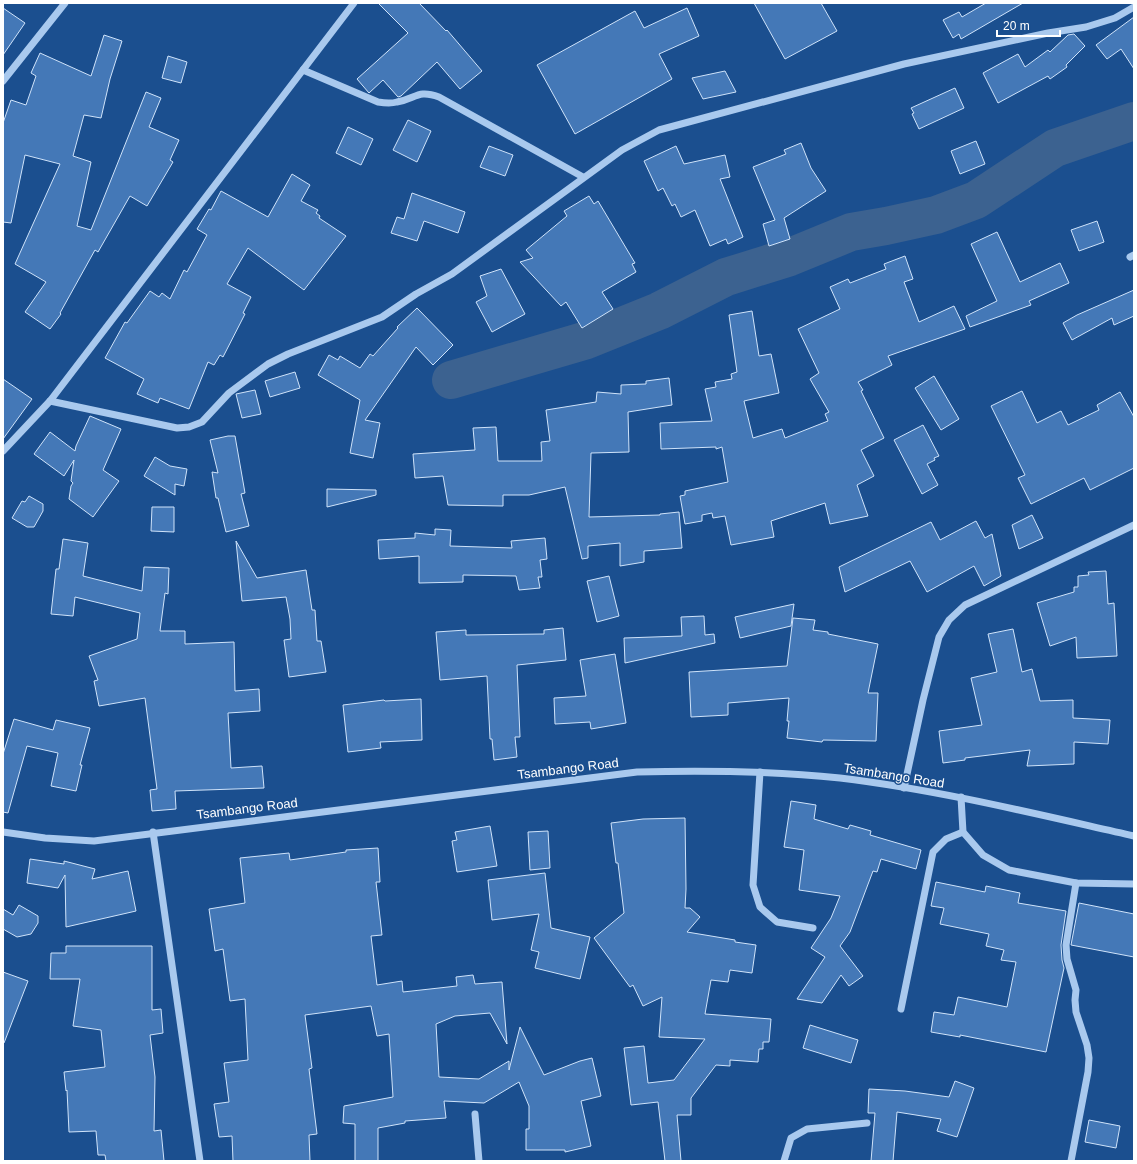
<svg xmlns="http://www.w3.org/2000/svg" width="1137" height="1164" viewBox="0 0 1137 1164" font-family="Helvetica,sans-serif">
<style>
.lines{fill:none;stroke-linecap:round;stroke-linejoin:round}
.river{stroke:#3c6290;stroke-width:38}
.building{fill:#4478b7;stroke:#cfe3fa}
.minor{stroke:#a9c9ee;stroke-width:7}
.labels{text-anchor:middle;stroke-width:3;stroke-linejoin:round;paint-order:stroke}
.street-label{font-size:13px;fill:#fff;stroke:#1b4f8f}
</style>
<rect width="100%" height="100%" fill="#1b4f8f"/>
<g class="lines">
<!-- river -->
<polyline class="river" points="451,380 587,340 659,311 726,277 790,257 851,232 886,226 936,215 976,200 1055,148 1134,121"/>
</g>
<!-- building -->
<g class="building">
<polygon points="378,3 419,3 446,31 447,30 482,71 460,89 437,62 401,96 398,97 383,80 369,93 357,79 408,33"/>
<polygon points="754,3 821,3 837,31 785,59"/>
<polygon points="986,3 1023,3 961,39 959,34 953,38 943,20 959,12 962,17"/>
<polygon points="3,8 25,23 3,55"/>
<polygon points="687,8 699,36 659,54 672,79 575,134 537,65 635,11 644,28"/>
<polygon points="1134,17 1134,69 1121,49 1107,59 1096,45"/>
<polygon points="1074,34 1085,46 1066,65 1067,67 1050,79 1048,76 998,103 983,73 1018,54 1025,67 1048,50 1050,52 1068,35"/>
<polygon points="104,35 122,41 110,79 101,118 84,115 73,156 91,162 77,226 91,230 146,92 161,98 149,127 179,140 170,160 173,162 147,206 130,196 98,252 95,250 60,313 61,314 50,329 25,312 46,282 15,264 60,164 25,155 11,223 3,222 3,123 11,100 26,105 36,76 31,73 40,53 91,76"/>
<polygon points="168,56 187,62 181,83 162,78"/>
<polygon points="725,71 736,92 703,99 692,78"/>
<polygon points="955,88 964,108 919,129 912,114 914,113 911,108"/>
<polygon points="408,120 431,131 417,162 393,150"/>
<polygon points="348,127 373,139 361,165 336,153"/>
<polygon points="976,141 985,164 960,174 951,151"/>
<polygon points="801,143 811,168 826,191 784,218 790,239 769,246 763,224 775,220 753,167 786,154 784,150"/>
<polygon points="489,146 513,155 505,176 480,167"/>
<polygon points="676,146 684,164 725,155 730,177 720,179 743,237 728,244 726,239 710,246 695,210 681,217 675,204 672,206 663,188 658,191 644,161"/>
<polygon points="292,174 310,185 301,201 318,210 316,213 320,216 319,218 346,236 304,290 248,248 227,284 251,297 243,313 245,314 223,357 220,355 214,365 208,362 189,409 160,398 158,403 137,394 144,379 105,358 125,322 127,323 150,291 159,297 162,293 170,299 184,270 187,272 207,235 197,229 209,209 211,210 221,191 268,217"/>
<polygon points="412,193 465,212 458,233 424,221 417,241 391,233 397,217 404,219"/>
<polygon points="589,196 594,204 598,201 635,263 632,264 636,272 602,292 613,309 582,328 566,302 561,306 520,262 533,258 526,250 567,216 564,211"/>
<polygon points="1097,221 1104,242 1079,251 1071,230"/>
<polygon points="997,232 1020,282 1060,263 1069,283 1029,301 1031,305 970,327 966,316 997,301 971,244"/>
<polygon points="905,256 913,279 904,282 919,322 954,306 965,329 888,356 892,365 858,382 863,390 861,391 884,438 861,450 874,476 857,485 868,516 830,524 825,503 771,521 774,537 731,545 725,516 713,518 712,513 702,515 702,521 685,524 680,496 685,495 685,491 728,482 722,447 716,449 716,447 661,449 660,423 712,421 705,389 716,387 715,382 732,379 731,374 737,372 729,315 752,311 759,356 771,354 779,393 744,401 753,438 782,429 785,438 828,421 825,414 829,412 810,379 819,373 798,329 840,309 830,287 848,279 850,283 886,269 884,264"/>
<polygon points="501,269 525,314 492,332 476,302 487,296 480,276"/>
<polygon points="1134,290 1134,316 1114,325 1112,318 1072,340 1063,323 1077,315"/>
<polygon points="417,308 453,345 433,365 416,347 365,420 380,423 373,458 350,453 360,400 318,375 329,355 338,360 340,356 360,368 370,354 373,356 398,328 397,327"/>
<polygon points="295,372 300,388 270,397 265,381"/>
<polygon points="934,376 959,419 941,430 915,388"/>
<polygon points="669,378 672,405 628,412 629,452 591,453 589,517 660,515 660,514 679,512 682,548 644,551 644,562 620,566 620,543 588,546 588,558 582,559 565,487 529,495 503,495 503,506 448,505 443,476 415,478 413,454 475,450 473,428 496,427 498,461 542,461 541,442 550,441 546,410 596,402 597,392 621,394 621,385 646,384 646,381"/>
<polygon points="3,379 32,399 3,439"/>
<polygon points="255,390 261,414 242,418 236,394"/>
<polygon points="1022,391 1037,423 1061,411 1068,425 1099,410 1097,405 1120,392 1134,417 1134,468 1090,490 1084,478 1031,504 1018,478 1025,475 991,406"/>
<polygon points="90,416 121,429 103,470 119,481 93,517 69,499 71,486 73,483 71,481 74,460 64,476 34,454 50,432 75,451 76,446"/>
<polygon points="923,425 939,456 934,458 935,460 927,464 938,485 922,494 894,440"/>
<polygon points="228,436 235,436 245,493 241,494 249,526 226,532 218,498 216,498 212,472 218,473 210,440"/>
<polygon points="155,457 170,466 187,469 184,486 175,484 175,495 144,476"/>
<polygon points="327,489 376,490 376,495 327,507"/>
<polygon points="29,496 43,504 43,511 34,527 27,527 12,518 22,501 25,502"/>
<polygon points="152,507 174,507 174,532 151,531"/>
<polygon points="1032,515 1043,538 1019,549 1012,525"/>
<polygon points="976,521 985,538 992,534 1001,576 984,586 974,566 927,592 910,561 845,592 839,567 931,522 940,540"/>
<polygon points="435,529 451,530 450,546 512,548 511,541 545,538 547,559 540,560 542,577 538,577 540,588 519,590 516,576 463,575 463,582 419,583 419,556 379,559 378,540 415,538 415,533 435,535"/>
<polygon points="63,539 88,543 83,576 142,591 144,567 169,568 168,594 165,593 160,631 185,631 185,644 234,642 235,691 259,689 260,711 228,713 231,768 262,766 264,788 175,791 176,809 152,811 150,790 157,789 145,698 99,706 94,681 98,680 89,656 137,639 140,613 75,597 73,616 51,614 56,569 59,569"/>
<polygon points="236,541 257,578 306,570 312,610 315,610 317,641 321,641 326,672 289,677 284,640 291,639 290,619 286,597 242,601"/>
<polygon points="1106,571 1108,604 1114,603 1117,656 1077,658 1076,637 1050,646 1037,603 1074,592 1074,587 1078,587 1078,576 1089,575 1088,572"/>
<polygon points="609,576 619,616 597,622 587,581"/>
<polygon points="794,604 791,626 740,638 735,617"/>
<polygon points="704,616 705,635 714,634 715,643 625,663 624,638 682,636 681,617"/>
<polygon points="793,618 815,620 813,630 828,632 828,634 878,644 868,693 878,693 876,741 823,740 822,742 787,738 789,721 787,721 789,698 728,703 728,715 691,717 689,672 787,666"/>
<polygon points="563,628 566,660 517,665 520,737 515,737 517,757 494,760 492,739 490,739 487,676 440,680 436,632 466,630 466,635 544,634 544,630"/>
<polygon points="1013,629 1022,672 1032,669 1040,701 1073,700 1073,718 1110,720 1108,744 1074,742 1074,764 1027,766 1030,750 965,758 965,760 943,763 939,731 982,725 971,678 997,672 988,634"/>
<polygon points="615,654 626,723 591,729 590,722 555,724 554,698 586,696 580,660"/>
<polygon points="421,699 422,740 380,742 381,748 348,752 343,705 384,700 385,701"/>
<polygon points="14,719 53,730 56,720 90,728 80,765 82,765 76,791 51,786 58,753 27,746 8,813 3,812 3,754"/>
<polygon points="791,801 816,805 814,819 848,829 850,825 871,831 870,835 921,850 916,869 881,859 877,872 873,871 850,932 840,946 863,976 849,986 841,975 822,1003 797,999 825,957 811,948 831,918 840,896 799,890 804,850 784,847"/>
<polygon points="685,818 686,889 685,908 690,908 700,917 687,932 735,940 735,942 756,945 752,973 730,970 728,982 711,980 705,1014 771,1019 769,1042 763,1042 763,1049 759,1049 758,1062 730,1060 730,1066 716,1065 691,1098 691,1115 677,1115 681,1161 665,1161 658,1102 631,1105 624,1048 644,1046 648,1083 674,1080 705,1039 659,1037 662,997 643,1006 633,985 630,987 594,938 624,913 618,863 616,863 611,823 643,819"/>
<polygon points="490,826 497,866 457,872 452,841 457,840 455,832"/>
<polygon points="548,831 550,868 530,870 528,832"/>
<polygon points="378,848 380,882 376,882 382,935 371,936 377,985 402,981 403,992 457,986 456,977 473,975 475,984 502,982 507,1044 490,1013 455,1016 436,1024 439,1077 479,1079 509,1061 509,1070 520,1027 544,1075 580,1061 592,1058 601,1096 581,1101 591,1146 565,1152 565,1150 526,1150 526,1129 529,1129 529,1106 519,1082 484,1103 444,1101 446,1118 405,1121 405,1123 378,1128 378,1161 355,1161 355,1124 343,1123 344,1106 393,1097 389,1034 377,1036 371,1006 305,1015 312,1068 309,1069 317,1134 309,1135 310,1161 233,1161 232,1136 219,1137 214,1104 229,1102 224,1063 248,1060 245,999 230,1001 223,949 215,951 209,909 245,903 240,858 289,853 290,860 346,852 346,850"/>
<polygon points="30,859 64,864 64,861 95,869 92,879 128,871 136,911 66,927 65,875 58,888 27,883"/>
<polygon points="545,873 551,928 590,937 580,979 535,968 539,952 531,950 539,914 492,920 488,880"/>
<polygon points="936,882 985,892 986,886 1020,893 1018,903 1066,911 1061,945 1062,960 1064,968 1046,1052 960,1035 960,1037 931,1032 934,1012 954,1015 958,997 1007,1007 1016,962 1001,960 1004,950 986,946 989,934 940,924 944,908 931,906"/>
<polygon points="1079,903 1134,914 1134,957 1071,945"/>
<polygon points="19,905 38,916 38,923 31,934 17,937 3,929 3,909 13,915"/>
<polygon points="66,946 152,946 152,1010 161,1009 163,1033 150,1035 155,1077 154,1131 161,1130 164,1161 106,1161 105,1155 98,1155 96,1131 69,1132 67,1090 66,1091 64,1072 105,1067 101,1030 73,1026 80,979 50,979 51,953 66,953"/>
<polygon points="3,972 28,981 4,1043 3,1043"/>
<polygon points="810,1025 858,1040 851,1063 803,1048"/>
<polygon points="955,1081 974,1088 957,1137 937,1131 941,1119 897,1112 893,1161 871,1161 875,1113 868,1113 869,1089 905,1091 949,1097"/>
<polygon points="1089,1120 1120,1126 1116,1148 1085,1142"/>
</g>
<g class="lines">
<!-- minor -->
<g class="minor">
<path d="M303 70 378 102C384 103 390 104 397 102 416 99 417 89 439 97L583 177"/>
<polyline points="3,81 65,3"/>
<polyline points="1130,257 1134,255"/>
<polyline points="50,401 177,428 189,427 202,422 229,393 268,364 288,354 382,317 416,294 452,274 622,150 659,130 904,64 1048,33 1086,27 1115,18 1134,7"/>
<polyline points="3,451 50,401 354,3"/>
<polyline points="760,772 753,885 760,907 777,922 813,928"/>
<polyline points="904,788 923,700 939,637 949,620 965,605 1134,525"/>
<polyline points="961,797 963,832 983,855 1009,870 1076,883 1134,884"/>
<path d="M3 832 45 838 94 841 637 772C705 770 772 771 840 778 939 790 1036 814 1134 836"/>
<polyline points="153,832 200,1161"/>
<polyline points="901,1009 933,852 946,839 963,832"/>
<polyline points="475,1114 479,1161"/>
<polyline points="784,1161 791,1138 807,1129 867,1123"/>
<polyline points="1071,1161 1088,1072 1089,1058 1087,1045 1076,1012 1075,1000 1076,990 1067,959 1066,945 1076,883"/>
</g>
</g>
<g class="labels">
<!-- street labels -->
<g class="street-label">
<text transform="translate(568 768) rotate(-7)" y="5">Tsambango Road</text>
<text transform="translate(894 775) rotate(9)" y="5">Tsambango Road</text>
<text transform="translate(247 808) rotate(-7)" y="5">Tsambango Road</text>
</g>
</g>
<!-- border -->
<rect width="1137" height="1164" fill="none" stroke="#ffffff" stroke-width="8"/>
<!-- scale -->
<path d="M997 30v6h63v-6" fill="none" stroke="#ffffff" stroke-width="2"/>
<text x="1003" y="30" font-size="12" fill="#ffffff" stroke="#1b4f8f" stroke-width="3" paint-order="stroke">20 m</text>
</svg>
